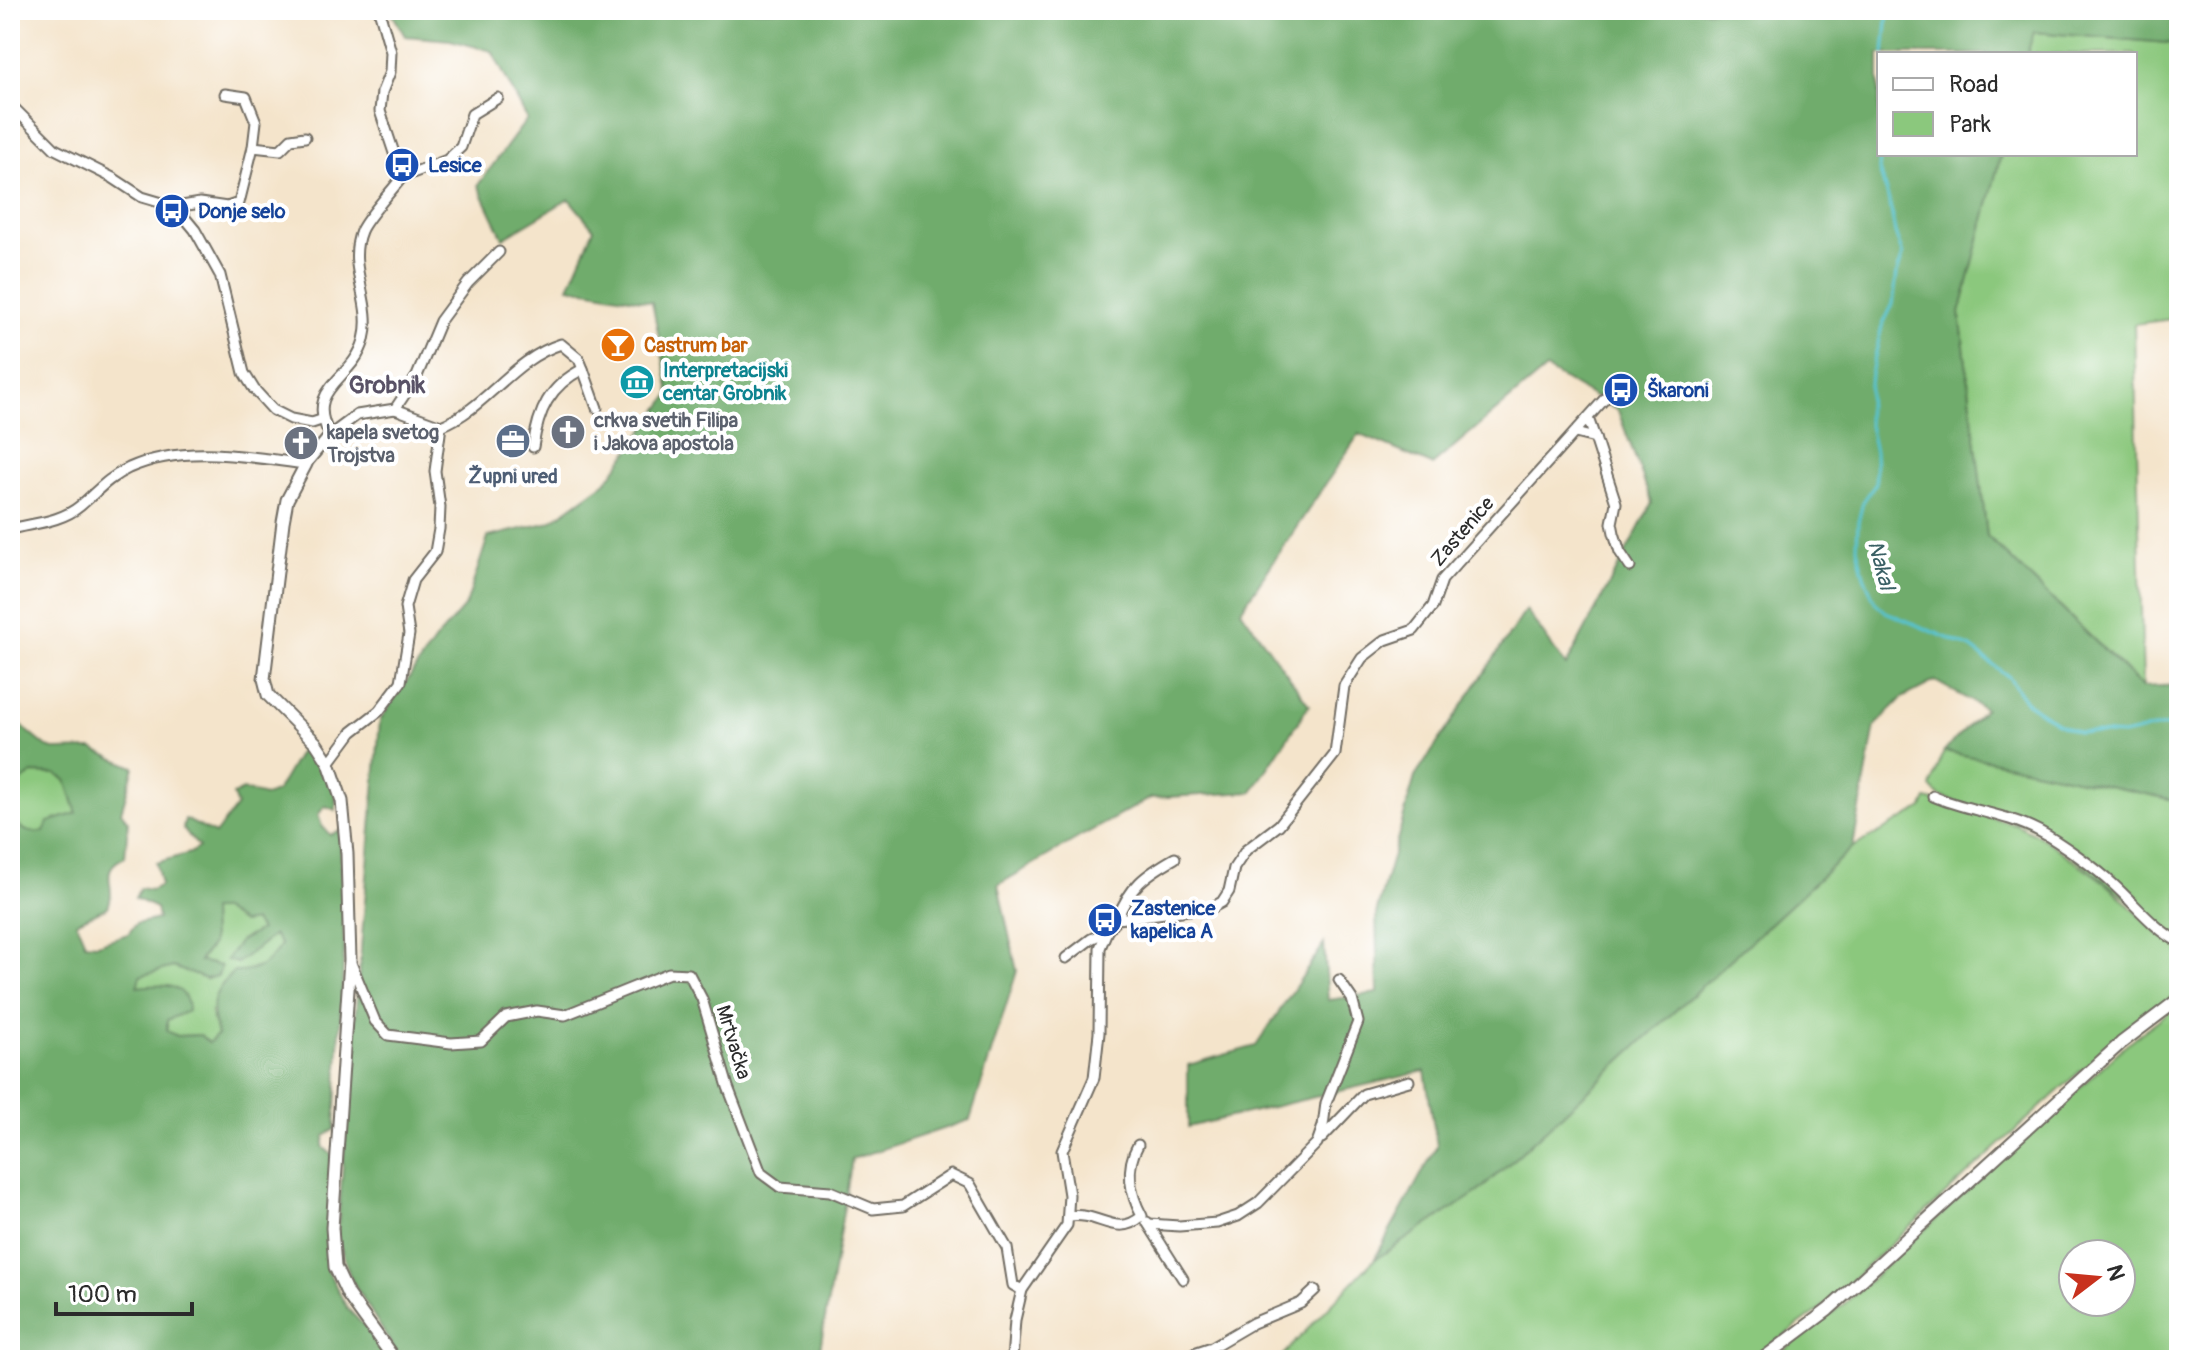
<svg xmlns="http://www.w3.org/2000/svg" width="2189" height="1370" viewBox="0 0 2189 1370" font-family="Pangolin,sans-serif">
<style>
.green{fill:#8bc87d;stroke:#5b7a54;stroke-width:2;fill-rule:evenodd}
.forest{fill:#70ac6c;stroke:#4e6c4c;stroke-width:2;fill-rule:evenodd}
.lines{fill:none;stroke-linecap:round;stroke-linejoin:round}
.stream{stroke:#57c3d0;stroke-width:3}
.minor-casing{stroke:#716c63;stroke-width:13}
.major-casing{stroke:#716c63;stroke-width:15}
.minor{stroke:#fff;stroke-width:9}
.major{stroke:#fff;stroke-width:11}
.labels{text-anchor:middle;stroke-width:8;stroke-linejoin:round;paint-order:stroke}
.transit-label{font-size:20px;font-weight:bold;fill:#164399;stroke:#fff;text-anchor:start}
.food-label{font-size:20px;font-weight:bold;fill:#c56008;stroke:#fff;text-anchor:start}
.culture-label{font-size:20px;font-weight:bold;fill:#0d838f;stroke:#fff;text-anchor:start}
.worship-label{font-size:20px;font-weight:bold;fill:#5b616d;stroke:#fff;text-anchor:start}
.service-label{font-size:20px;font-weight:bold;fill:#4e5e75;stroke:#fff}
.street-label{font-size:20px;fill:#2b2b2b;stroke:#fff}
.water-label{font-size:22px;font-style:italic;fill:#3a6065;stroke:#fff}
.quarter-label{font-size:24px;font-weight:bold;fill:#595266;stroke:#fff}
</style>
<rect width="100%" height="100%" fill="#fff"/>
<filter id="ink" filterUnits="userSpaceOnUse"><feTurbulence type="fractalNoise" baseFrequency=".0125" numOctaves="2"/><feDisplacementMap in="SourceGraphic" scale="16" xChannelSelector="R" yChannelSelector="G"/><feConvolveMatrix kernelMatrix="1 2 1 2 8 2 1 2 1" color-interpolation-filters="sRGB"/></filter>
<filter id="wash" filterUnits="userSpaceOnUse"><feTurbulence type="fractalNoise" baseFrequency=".006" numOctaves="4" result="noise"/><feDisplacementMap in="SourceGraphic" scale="32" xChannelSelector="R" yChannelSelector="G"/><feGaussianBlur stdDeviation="1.8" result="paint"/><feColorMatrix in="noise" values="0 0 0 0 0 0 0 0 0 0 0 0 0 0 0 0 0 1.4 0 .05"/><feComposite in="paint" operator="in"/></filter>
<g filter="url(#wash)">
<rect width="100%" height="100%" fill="#f4e4cb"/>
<!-- green -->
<g class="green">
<polygon points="2033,32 2179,44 2179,318 2134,324 2143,687 1987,536 1960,313 2001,154 2135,154 2135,54 2027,54"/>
<polygon points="1944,751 2179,801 2179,939 2037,828 1939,796 1931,787"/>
<path d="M32 773 56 774 66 780 77 814C56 826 33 846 14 820L16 809 10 806V790Z"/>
<polygon points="1927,799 2015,824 2038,835 2107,884 2160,935 2179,946 2179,991 2079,1072 1818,1311 1750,1360 1278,1360 1374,1260 1479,1191 1853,847 1923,808"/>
<polygon points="211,910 222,910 242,923 254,921 261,930 237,963 274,934 281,945 267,964 244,972 211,1012 217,1035 209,1043 200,1035 177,1036 167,1031 166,1020 136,987 140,976 173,967 206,979 199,962 212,944"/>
<path d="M2179 1004V1360H1771L1845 1303 2127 1044ZM2073 1254H2121V1302H2073Z"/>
</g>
<!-- forest -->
<g class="forest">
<polygon points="390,10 2179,10 2179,44 2034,32 2027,54 1879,54 1879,154 2001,154 1960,313 1987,536 2142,687 2179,685 2179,801 1944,751 1985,709 1935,681 1902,698 1875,726 1853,847 1479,1191 1374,1260 1437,1146 1425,1071 1188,1127 1188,1065 1256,1046 1324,944 1328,1000 1378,993 1376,914 1415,777 1526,610 1566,666 1652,503 1618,411 1546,369 1432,465 1359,434 1241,610 1309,705 1252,792 1151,798 1083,835 998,885 1017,971 970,1120 852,1159 819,1355 821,1360 401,1360 351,1279 337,1237 380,720 435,640 466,605 488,537 550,522 607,481 670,394 652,302 569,287 594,229 569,199 503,238 478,185 527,119 492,51 450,40 405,36"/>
<path d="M10 724 20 725 47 747 58 750 92 749 134 767 121 812 128 821 125 857C96 870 118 885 108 907L76 922 85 943 97 944 128 934 136 924 158 919 156 908 135 898 140 888 151 890 161 885 156 863 190 853 199 847 183 829 185 819 215 834 237 806 233 795 243 790 265 796 276 792 305 743 336 792V810L325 806 318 815 322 826 330 835 340 830 344 947 335 1129 325 1136 323 1147 332 1155 327 1269 347 1308 366 1328 388 1360H10V806L16 809 14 820C22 832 30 833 44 832L48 822 77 813 66 780 56 774 32 773 10 790ZM211 910H222L242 923 254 921 260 930 240 941 226 960 237 963 274 935 281 945C267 964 258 973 233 972 211 994 210 1004 217 1035L209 1043 200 1035 177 1036 167 1031V1020L188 1011C188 980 158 985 137 987L140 976 173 967 206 979 218 976 221 966 199 961 212 944Z"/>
</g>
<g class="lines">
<!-- stream -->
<g class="stream">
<polyline points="1884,54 1888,10"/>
<polyline points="1880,154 1879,170 1890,204 1895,233 1903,255 1897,273 1893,304 1882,326 1871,374 1867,416 1875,452 1876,483 1863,502 1858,522 1857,548 1864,576 1875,602 1886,612 1971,648 2009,677 2027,703 2057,723 2078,732 2123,735 2169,725 2179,728"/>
</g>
</g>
</g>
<g filter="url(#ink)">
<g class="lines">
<defs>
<g id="minor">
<polyline points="10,12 11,10"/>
<polyline points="225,94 246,97 256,122 253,147"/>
<polyline points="10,104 55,149 113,178 142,197 176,207 195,230 220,275 244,373 254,389 273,410 291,419 312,423 321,420"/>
<polyline points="402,177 447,160 461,147 472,114 498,98"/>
<polyline points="176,207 200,203 227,207 239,203 253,147 280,150 291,139 305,137"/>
<polyline points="583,369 597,408"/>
<path d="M395 409 441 426C488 407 511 360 561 344L579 359 583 369C549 386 538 411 533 447"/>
<polyline points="1575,433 1595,438 1588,418"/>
<polyline points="330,435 357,415 395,409 417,376 440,321 468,283 499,252"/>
<polyline points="1595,438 1616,503 1612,523 1614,533 1620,552 1630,567"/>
<path d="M10 529C34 523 61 522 80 506 98 491 106 479 129 468 185 443 248 457 306 464L330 435C303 387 353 381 364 340 374 302 346 268 361 231 367 217 392 191 402 177L380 111 382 92 390 72 391 52 379 10"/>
<polyline points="329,763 352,732 379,711 401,682 409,634 405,607 413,580 435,552 439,529 440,507 435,471 441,426"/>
<path d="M1933 796C1967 811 2005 813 2039 831 2060 842 2097 869 2114 885 2136 905 2153 928 2179 942"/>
<path d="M1117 919C1130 886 1145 875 1175 858"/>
<polyline points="1066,958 1091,939 1107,931"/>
<polyline points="351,963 375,1021 388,1035 451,1043 481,1041 506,1017 537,1011 565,1015 669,973 689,974 702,999 728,1087 761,1173 780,1187 830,1191 873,1209 903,1206 951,1175 970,1184 1007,1248 1013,1285 1022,1290"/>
<polyline points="1322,1138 1364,1094 1409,1081"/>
<path d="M1069 1216C1099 1211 1116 1239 1142 1216 1130 1194 1125 1168 1138 1145"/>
<polyline points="1147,1222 1183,1279"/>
<polyline points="1149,1224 1179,1226 1217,1223 1238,1216 1258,1203 1317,1143 1323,1126 1326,1103 1358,1022 1352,999 1339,980"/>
<polyline points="1012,1360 1015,1320 1022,1290 1067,1225 1069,1195 1062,1151 1094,1078 1099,1033 1100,948 1107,931 1117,919 1213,907 1222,902 1229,891 1234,868 1246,850 1279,825 1335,754 1344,686 1362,658 1385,640 1414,630 1433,606 1442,580 1619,383"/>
<polyline points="1186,1360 1194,1353 1212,1347 1253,1323 1301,1303 1315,1290"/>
</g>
<g id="major">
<polyline points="306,464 287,500 283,522 264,679 268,695 316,743 329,763 342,801 347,854 350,960 332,1228 335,1267 348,1295 395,1360"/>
<polyline points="1761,1360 1828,1310 2121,1043 2179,999"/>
</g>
</defs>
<!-- minor casing -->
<use href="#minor" class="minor-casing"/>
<!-- major casing -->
<use href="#major" class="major-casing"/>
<!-- minor -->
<use href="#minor" class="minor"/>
<!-- major -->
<use href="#major" class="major"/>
</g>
</g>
<!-- icons -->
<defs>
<symbol id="bus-disc" viewBox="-11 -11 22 22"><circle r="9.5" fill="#1a4fb4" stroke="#fff"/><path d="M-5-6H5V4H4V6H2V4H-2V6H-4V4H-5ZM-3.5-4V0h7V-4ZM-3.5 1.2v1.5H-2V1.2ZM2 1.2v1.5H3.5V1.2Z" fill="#fff"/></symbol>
<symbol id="bar-disc" viewBox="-11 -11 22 22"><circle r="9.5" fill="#e8710a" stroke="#fff"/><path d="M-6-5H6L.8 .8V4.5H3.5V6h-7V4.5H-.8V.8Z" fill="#fff"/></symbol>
<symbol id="museum-disc" viewBox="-11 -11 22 22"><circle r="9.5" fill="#0f9aa8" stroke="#fff"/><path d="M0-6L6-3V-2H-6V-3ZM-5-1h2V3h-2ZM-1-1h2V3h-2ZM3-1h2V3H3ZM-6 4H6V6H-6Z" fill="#fff"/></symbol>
<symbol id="church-disc" viewBox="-11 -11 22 22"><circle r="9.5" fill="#6b7280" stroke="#fff"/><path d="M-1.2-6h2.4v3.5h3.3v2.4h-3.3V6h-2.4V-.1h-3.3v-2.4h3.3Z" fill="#fff"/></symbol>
<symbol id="office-disc" viewBox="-11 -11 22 22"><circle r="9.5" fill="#5c6f8a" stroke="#fff"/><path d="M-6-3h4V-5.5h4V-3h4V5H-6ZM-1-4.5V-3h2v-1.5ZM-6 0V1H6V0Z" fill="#fff"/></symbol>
</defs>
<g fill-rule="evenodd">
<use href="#bus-disc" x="382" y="145" width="40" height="40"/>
<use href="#bus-disc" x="152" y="191" width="40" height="40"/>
<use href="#bar-disc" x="598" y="325" width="40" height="40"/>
<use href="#museum-disc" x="617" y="362" width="40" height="40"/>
<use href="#bus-disc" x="1601" y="370" width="40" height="40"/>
<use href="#church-disc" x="548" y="412" width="40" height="40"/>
<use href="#office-disc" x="493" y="421" width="40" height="40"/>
<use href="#church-disc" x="281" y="423" width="40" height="40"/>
<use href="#bus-disc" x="1085" y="900" width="40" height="40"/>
</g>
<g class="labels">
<!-- transit labels -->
<g class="transit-label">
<text x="428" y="172">Lesice</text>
<text x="198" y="218">Donje selo</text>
<text x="1647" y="397">Škaroni</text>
<text x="1131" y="915">Zastenice<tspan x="1131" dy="23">kapelica A</tspan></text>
</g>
<!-- food labels -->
<g class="food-label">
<text x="644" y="352">Castrum bar</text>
</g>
<!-- culture labels -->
<g class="culture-label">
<text x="663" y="377">Interpretacijski<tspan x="663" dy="23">centar Grobnik</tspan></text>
</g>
<!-- worship labels -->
<g class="worship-label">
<text x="594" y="427">crkva svetih Filipa<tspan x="594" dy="23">i Jakova apostola</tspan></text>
<text x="327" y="439">kapela svetog<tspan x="327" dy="23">Trojstva</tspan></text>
</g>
<!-- service labels -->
<g class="service-label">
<text x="513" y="483">Župni ured</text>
</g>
<!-- street labels -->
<g class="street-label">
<text transform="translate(1462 531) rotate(-49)" y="7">Zastenice</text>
<text transform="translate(734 1042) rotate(73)" y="7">Mrtvačka</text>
</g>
<!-- water labels -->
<g class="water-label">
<text transform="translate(1882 565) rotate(75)" y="8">Nakal</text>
</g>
<!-- quarter labels -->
<g class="quarter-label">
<text x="387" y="393">Grobnik</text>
</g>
</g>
<!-- margin -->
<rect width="2189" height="1370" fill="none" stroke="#fff" stroke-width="40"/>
<!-- legend -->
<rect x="1877" y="52" width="260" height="104" fill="#ffffff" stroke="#aaaaaa" stroke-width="2"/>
<rect x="1893" y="78" width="40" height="12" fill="#ffffff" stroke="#aaaaaa" stroke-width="2"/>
<text x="1949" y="92" font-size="24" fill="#2b2b2b">Road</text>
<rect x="1893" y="112" width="40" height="24" fill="#8bc87d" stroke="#aaaaaa" stroke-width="2"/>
<text x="1949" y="132" font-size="24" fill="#2b2b2b">Park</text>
<!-- north arrow -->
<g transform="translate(2097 1278) rotate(74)"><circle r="38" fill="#ffffff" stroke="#aaaaaa" stroke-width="2"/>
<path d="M0-6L14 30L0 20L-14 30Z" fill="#c8321e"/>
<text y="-12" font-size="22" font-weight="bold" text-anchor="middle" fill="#2b2b2b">N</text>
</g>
<!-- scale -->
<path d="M56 1302v12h136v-12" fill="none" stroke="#2b2b2b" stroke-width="4"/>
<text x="68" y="1302" font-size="24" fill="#2b2b2b" stroke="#ffffff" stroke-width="6" paint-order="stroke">100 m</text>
</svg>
